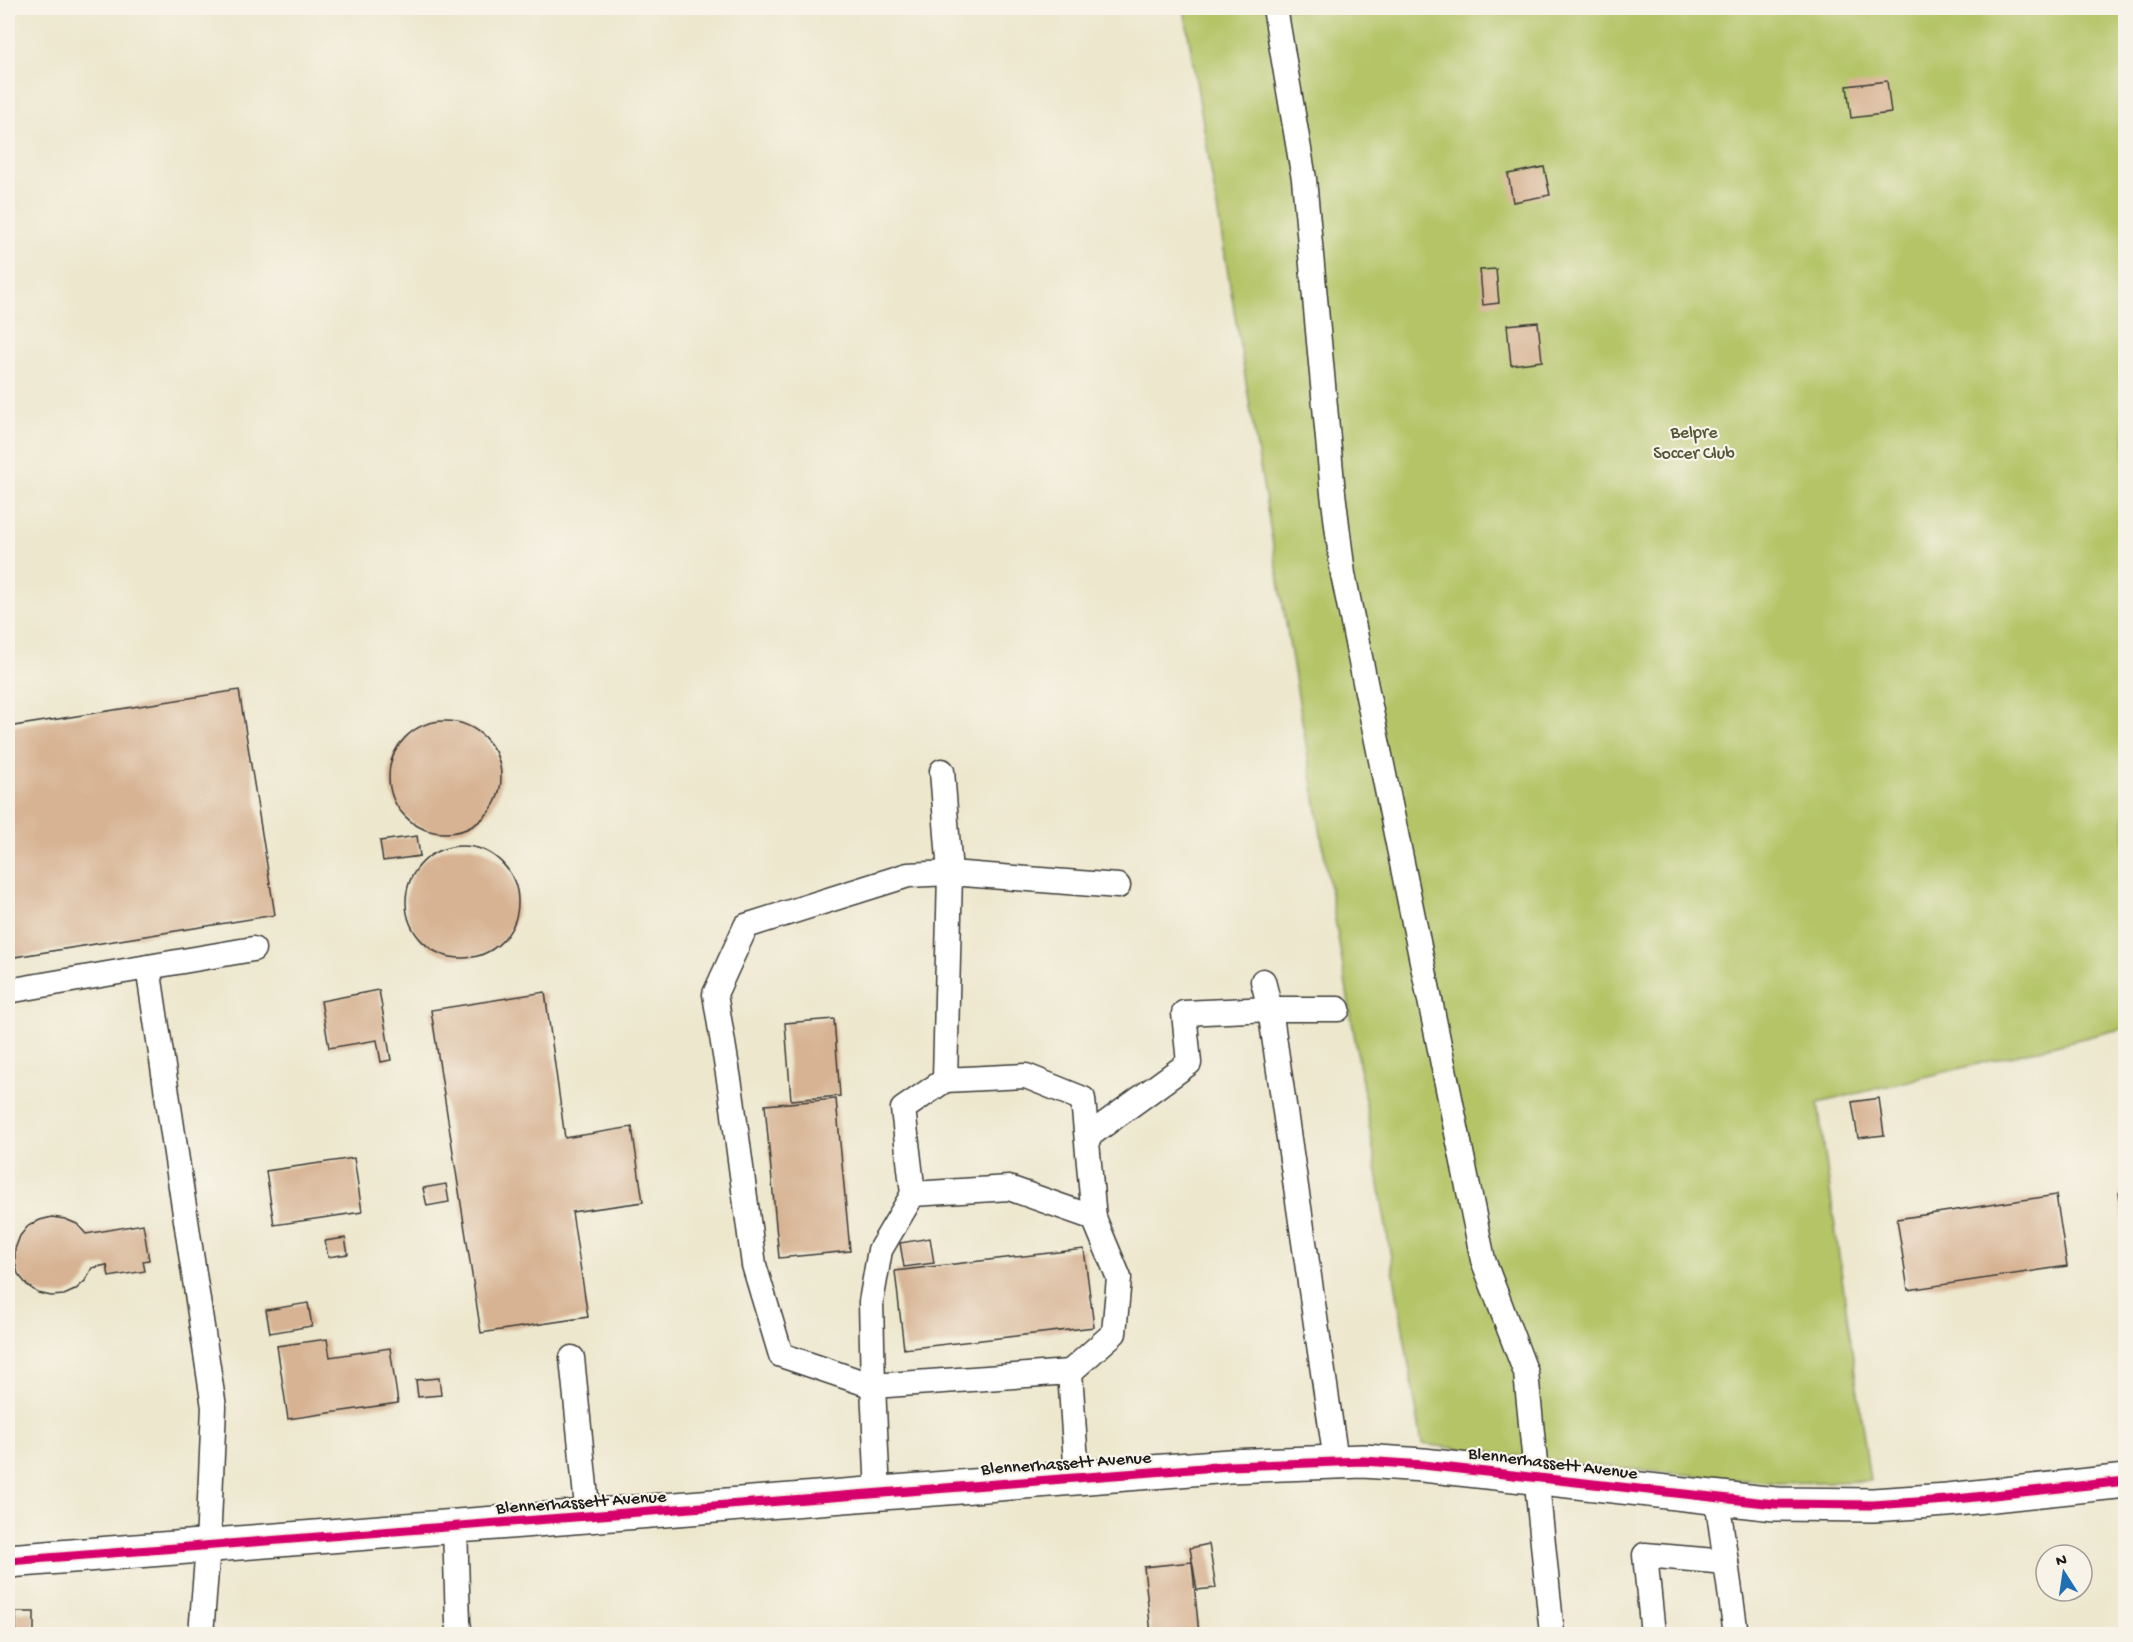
<svg xmlns="http://www.w3.org/2000/svg" width="2133" height="1642" viewBox="0 0 2133 1642" font-family="'Gochi Hand',sans-serif">
<style>
.green{fill:#b4c466;stroke:#687041;stroke-width:1.5}
.building{fill:#d7b393}
.lines{fill:none;stroke-linecap:round;stroke-linejoin:round}
.lane-casing{stroke:#3b3a37;stroke-width:27}
.secondary-casing{stroke:#3b3a37;stroke-width:36}
.lane{stroke:#fff;stroke-width:24}
.secondary{stroke:#fff;stroke-width:33}
.cycleway-casing{stroke:#f7f3e8;stroke-width:13}
.cycleway{stroke:#d6006c;stroke-width:9}
.labels{text-anchor:middle;stroke-width:4.5;stroke-linejoin:round;paint-order:stroke}
.park-label{font-size:18px;fill:#515736;stroke:#f7f3e8}
.street-label{font-size:18px;fill:#1c1c1c;stroke:#f7f3e8}
</style>
<rect width="100%" height="100%" fill="#f7f3e8"/>
<filter id="ink" filterUnits="userSpaceOnUse"><feTurbulence type="fractalNoise" baseFrequency=".0167" numOctaves="2"/><feDisplacementMap in="SourceGraphic" scale="12" xChannelSelector="R" yChannelSelector="G"/><feConvolveMatrix kernelMatrix="1 2 1 2 8 2 1 2 1" color-interpolation-filters="sRGB"/></filter>
<filter id="wash" filterUnits="userSpaceOnUse"><feTurbulence type="fractalNoise" baseFrequency=".008" numOctaves="4" result="noise"/><feDisplacementMap in="SourceGraphic" scale="24" xChannelSelector="R" yChannelSelector="G"/><feGaussianBlur stdDeviation="1.35" result="paint"/><feColorMatrix in="noise" values="0 0 0 0 0 0 0 0 0 0 0 0 0 0 0 0 0 1.4 0 .05"/><feComposite in="paint" operator="in"/></filter>
<g filter="url(#wash)">
<rect width="100%" height="100%" fill="#ede7cd"/>
<!-- green -->
<polygon class="green" points="1184,8 2125,8 2125,1028 1818,1103 1870,1481 1775,1483 1586,1465 1422,1444"/>
<g id="blocks">
<!-- building -->
<g class="building">
<polygon points="1887,81 1891,113 1851,118 1847,86"/>
<polygon points="1544,167 1550,195 1513,202 1508,174"/>
<polygon points="1496,269 1499,303 1483,305 1480,270"/>
<polygon points="1538,322 1542,361 1511,365 1507,325"/>
<polygon points="239,690 275,915 8,958 8,727"/>
<circle cx="445" cy="777" r="56"/>
<polygon points="417,836 420,856 383,861 380,841"/>
<circle cx="462" cy="902" r="56"/>
<polygon points="379,990 391,1060 381,1062 377,1040 329,1048 321,1001"/>
<polygon points="545,992 565,1138 632,1127 643,1202 572,1212 588,1317 481,1333 431,1010"/>
<polygon points="834,1019 840,1096 791,1100 785,1023"/>
<polygon points="1879,1098 1884,1135 1858,1138 1852,1102"/>
<polygon points="836,1099 850,1251 779,1258 765,1105"/>
<polygon points="354,1158 362,1212 274,1225 266,1171"/>
<polygon points="446,1184 449,1202 427,1206 423,1188"/>
<polygon points="2126,1192 2126,1229 2124,1229 2119,1193"/>
<polygon points="2056,1195 2067,1266 1908,1290 1897,1219"/>
<polygon points="52,1217 65,1219 77,1224 86,1234 143,1224 149,1260 143,1261 145,1271 109,1277 107,1265 92,1268 85,1281 75,1290 64,1295 51,1296 38,1293 27,1285 18,1274 15,1262 15,1249 20,1236 28,1226 40,1220"/>
<polygon points="345,1238 348,1254 328,1257 325,1241"/>
<polygon points="930,1238 934,1263 904,1267 900,1243"/>
<polygon points="1084,1249 1094,1327 904,1349 895,1271"/>
<polygon points="308,1303 312,1326 270,1333 266,1310"/>
<polygon points="327,1339 330,1357 390,1348 398,1403 288,1419 277,1346"/>
<polygon points="439,1378 441,1395 418,1397 416,1380"/>
<polygon points="1209,1544 1216,1588 1197,1590 1190,1548"/>
<polygon points="1192,1562 1199,1634 1151,1634 1144,1567"/>
<rect x="16" y="1612" width="18" height="22"/>
</g>
</g>
</g>
<g filter="url(#ink)">
<use href="#blocks" fill-opacity="0" stroke="#3b3a37" stroke-width="1.5"/>
<g class="lines">
<defs>
<g id="lane">
<polyline points="1275,8 1304,179 1333,493 1343,574 1483,1260 1526,1373 1552,1634"/>
<polyline points="148,967 214,1407 208,1546 201,1634"/>
<polyline points="1263,981 1270,1009 1336,1461"/>
<polyline points="8,991 253,949"/>
<polyline points="945,1080 1026,1076 1083,1099 1094,1218"/>
<polyline points="1087,1137 1189,1063 1184,1013 1270,1009 1338,1009"/>
<polyline points="913,1194 903,1109 945,1080 950,873 942,771"/>
<polyline points="572,1358 588,1517"/>
<polyline points="1070,1372 1114,1333 1119,1278 1094,1218 1009,1188 913,1194 880,1250 871,1302 873,1386 781,1355 754,1265 731,1092 715,994 746,926 908,875 950,873 1118,886"/>
<polyline points="878,1494 873,1386 1070,1372 1077,1478"/>
<polyline points="1717,1498 1736,1634"/>
<polyline points="455,1527 458,1622 460,1634"/>
<polyline points="1653,1634 1645,1555 1726,1562"/>
</g>
<polyline id="secondary" points="8,1561 1229,1466 1363,1461 1423,1465 1775,1504 1873,1505 1947,1500 2126,1481"/>
</defs>
<!-- lane casing -->
<use href="#lane" class="lane-casing"/>
<!-- secondary casing -->
<use href="#secondary" class="secondary-casing"/>
<!-- lane -->
<use href="#lane" class="lane"/>
<!-- secondary -->
<use href="#secondary" class="secondary"/>
<defs>
<polyline id="cycleway" points="8,1561 1229,1466 1363,1461 1423,1465 1775,1504 1873,1505 1947,1500 2126,1481"/>
</defs>
<!-- cycleway casing -->
<use href="#cycleway" class="cycleway-casing"/>
<!-- cycleway -->
<use href="#cycleway" class="cycleway"/>
</g>
</g>
<g class="labels">
<!-- park labels -->
<g class="park-label">
<text x="1694" y="437">Belpre<tspan x="1694" dy="21">Soccer Club</tspan></text>
</g>
<!-- street labels -->
<g class="street-label">
<text transform="translate(1066 1462) rotate(-4)" y="6">Blennerhassett Avenue</text>
<text transform="translate(1553 1462) rotate(7)" y="6">Blennerhassett Avenue</text>
<text transform="translate(581 1501) rotate(-4)" y="6">Blennerhassett Avenue</text>
</g>
</g>
<!-- margin -->
<rect width="2133" height="1642" fill="none" stroke="#f7f3e8" stroke-width="30"/>
<!-- north arrow -->
<g transform="translate(2064 1573) rotate(348)"><circle r="28" fill="#f7f3e8" stroke="#9f9d96" stroke-width="1.5"/>
<path d="M0-4.5L10 22L0 15L-10 22Z" fill="#1f6fb2"/>
<text y="-9" font-size="16" font-weight="bold" text-anchor="middle" fill="#1c1c1c">N</text>
</g>
</svg>
